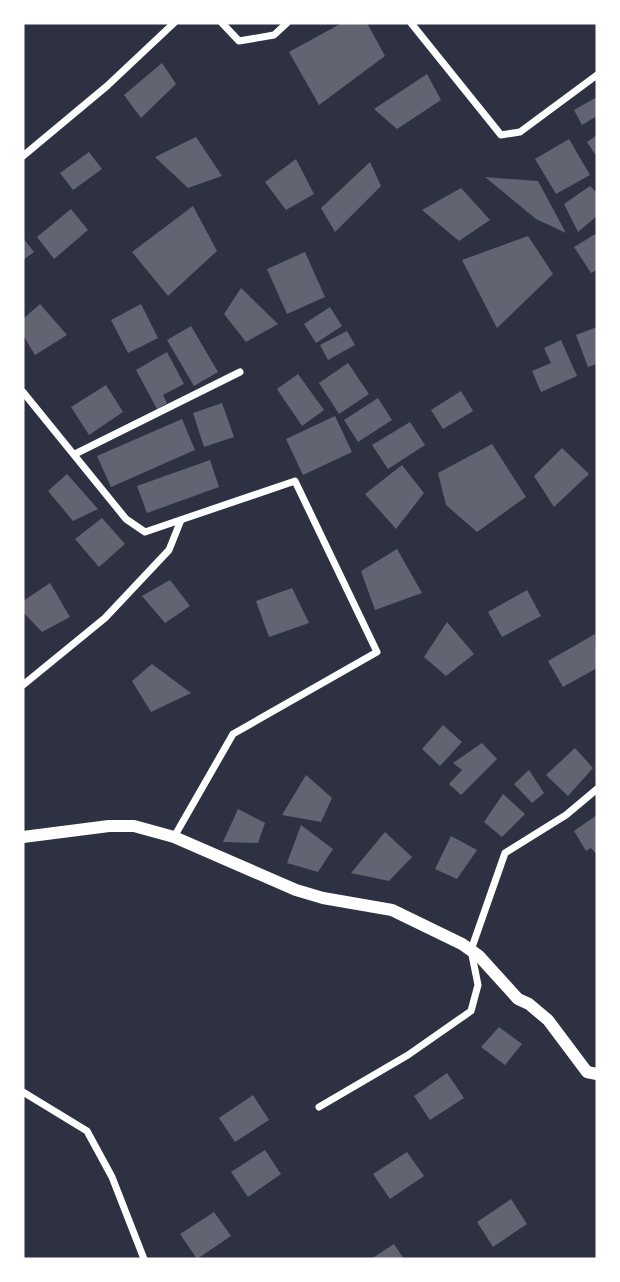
<svg xmlns="http://www.w3.org/2000/svg" width="620" height="1282" viewBox="0 0 620 1282" font-family="Poppins,sans-serif">
<style>
.building{fill:#626471}
.lines{fill:none;stroke-linecap:round;stroke-linejoin:round}
.minor{stroke:#fff;stroke-width:7}
.tertiary{stroke:#fff;stroke-width:12}
</style>
<rect width="100%" height="100%" fill="#2d3142"/>
<!-- building -->
<g class="building">
<polygon points="342,23 367,23 385,56 319,105 289,52"/>
<polygon points="162,63 176,84 141,118 124,95"/>
<polygon points="427,74 441,100 397,129 374,109"/>
<polygon points="597,97 597,116 582,125 574,110"/>
<polygon points="597,135 597,157 587,142"/>
<polygon points="196,137 222,176 188,188 155,157"/>
<polygon points="569,139 590,175 556,194 535,159"/>
<polygon points="89,152 102,169 73,190 60,173"/>
<polygon points="296,159 314,194 286,210 265,182"/>
<polygon points="370,162 381,186 335,232 321,208"/>
<polygon points="485,177 538,181 566,233 536,219"/>
<polygon points="590,186 597,193 597,216 578,232 564,204"/>
<polygon points="461,188 490,220 459,241 422,210"/>
<polygon points="193,206 217,251 168,296 132,252"/>
<polygon points="71,209 88,230 54,259 37,237"/>
<polygon points="597,233 597,270 591,273 574,247"/>
<polygon points="528,236 553,274 497,328 462,260"/>
<polygon points="23,238 34,252 23,260"/>
<polygon points="305,252 325,297 287,314 267,269"/>
<polygon points="241,288 278,324 246,342 224,314"/>
<polygon points="40,304 67,335 35,355 23,335 23,319"/>
<polygon points="141,304 158,338 128,353 111,320"/>
<polygon points="330,307 342,326 316,343 304,324"/>
<polygon points="191,326 218,372 194,386 167,340"/>
<polygon points="597,327 597,364 588,367 576,335"/>
<polygon points="347,331 355,345 328,360 320,345"/>
<polygon points="561,340 577,376 541,392 532,371 551,363 544,348"/>
<polygon points="167,352 184,384 163,395 167,403 157,409 136,370"/>
<polygon points="348,363 369,394 339,414 319,383"/>
<polygon points="298,374 324,410 302,426 277,389"/>
<polygon points="106,385 123,412 89,435 71,407"/>
<polygon points="461,391 473,411 443,429 431,410"/>
<polygon points="378,398 392,420 358,442 344,420"/>
<polygon points="222,403 234,437 204,447 193,413"/>
<polygon points="335,416 352,452 303,475 286,439"/>
<polygon points="182,419 195,450 111,487 97,456"/>
<polygon points="410,422 425,445 388,469 372,445"/>
<polygon points="492,444 526,497 477,532 446,505 438,473"/>
<polygon points="562,448 589,474 554,507 534,476"/>
<polygon points="210,460 219,487 147,513 137,486"/>
<polygon points="402,465 424,493 396,529 365,494"/>
<polygon points="67,474 98,509 73,521 48,491"/>
<polygon points="102,518 125,544 99,567 75,539"/>
<polygon points="397,549 422,593 375,610 361,571"/>
<polygon points="170,580 190,606 165,623 142,596"/>
<polygon points="50,583 70,617 42,632 23,612 23,601"/>
<polygon points="292,588 309,623 269,637 256,601"/>
<polygon points="527,590 541,616 502,637 488,612"/>
<polygon points="447,622 474,654 446,676 424,657"/>
<polygon points="595,634 597,668 563,687 548,661"/>
<polygon points="152,664 191,693 151,712 132,681"/>
<polygon points="443,725 462,742 440,766 422,749"/>
<polygon points="482,743 497,759 461,795 449,784 462,770 453,763"/>
<polygon points="575,748 593,768 568,796 546,775"/>
<polygon points="529,770 544,793 532,803 514,784"/>
<polygon points="306,775 332,798 321,822 282,815"/>
<polygon points="503,794 525,814 502,837 484,822"/>
<polygon points="238,809 265,823 258,843 223,842"/>
<polygon points="597,815 597,855 591,848 586,851 574,831"/>
<polygon points="301,825 333,849 318,872 287,863"/>
<polygon points="385,832 412,857 389,881 351,873"/>
<polygon points="451,836 477,850 457,879 435,869"/>
<polygon points="499,1027 522,1044 505,1065 481,1047"/>
<polygon points="447,1073 464,1098 430,1120 414,1096"/>
<polygon points="253,1095 269,1120 235,1142 219,1118"/>
<polygon points="265,1150 281,1174 248,1197 231,1172"/>
<polygon points="407,1152 424,1176 390,1199 373,1174"/>
<polygon points="511,1199 527,1224 493,1247 477,1222"/>
<polygon points="214,1212 231,1236 197,1259 180,1234"/>
<polygon points="394,1244 404,1259 371,1259"/>
</g>
<g class="lines">
<!-- minor -->
<g class="minor">
<polyline points="222,23 239,41 274,35 287,23"/>
<polyline points="411,23 501,135 520,132 597,75"/>
<polyline points="23,156 107,86 174,23"/>
<polyline points="23,392 126,519 145,532 295,481 377,652 233,734 174,837"/>
<polyline points="75,454 240,372"/>
<polyline points="23,685 105,618 169,550 181,520"/>
<polyline points="23,1092 87,1131 112,1177 144,1259"/>
<polyline points="319,1107 408,1055 471,1011 478,985 471,950 505,853 566,815 597,789"/>
</g>
<!-- tertiary -->
<polyline class="tertiary" points="23,837 109,826 134,826 174,837 296,890 323,898 392,910 462,944 479,956 518,999 529,1004 548,1020 587,1072 597,1074"/>
</g>
<!-- border -->
<rect width="620" height="1282" fill="none" stroke="#ffffff" stroke-width="49"/>
</svg>
